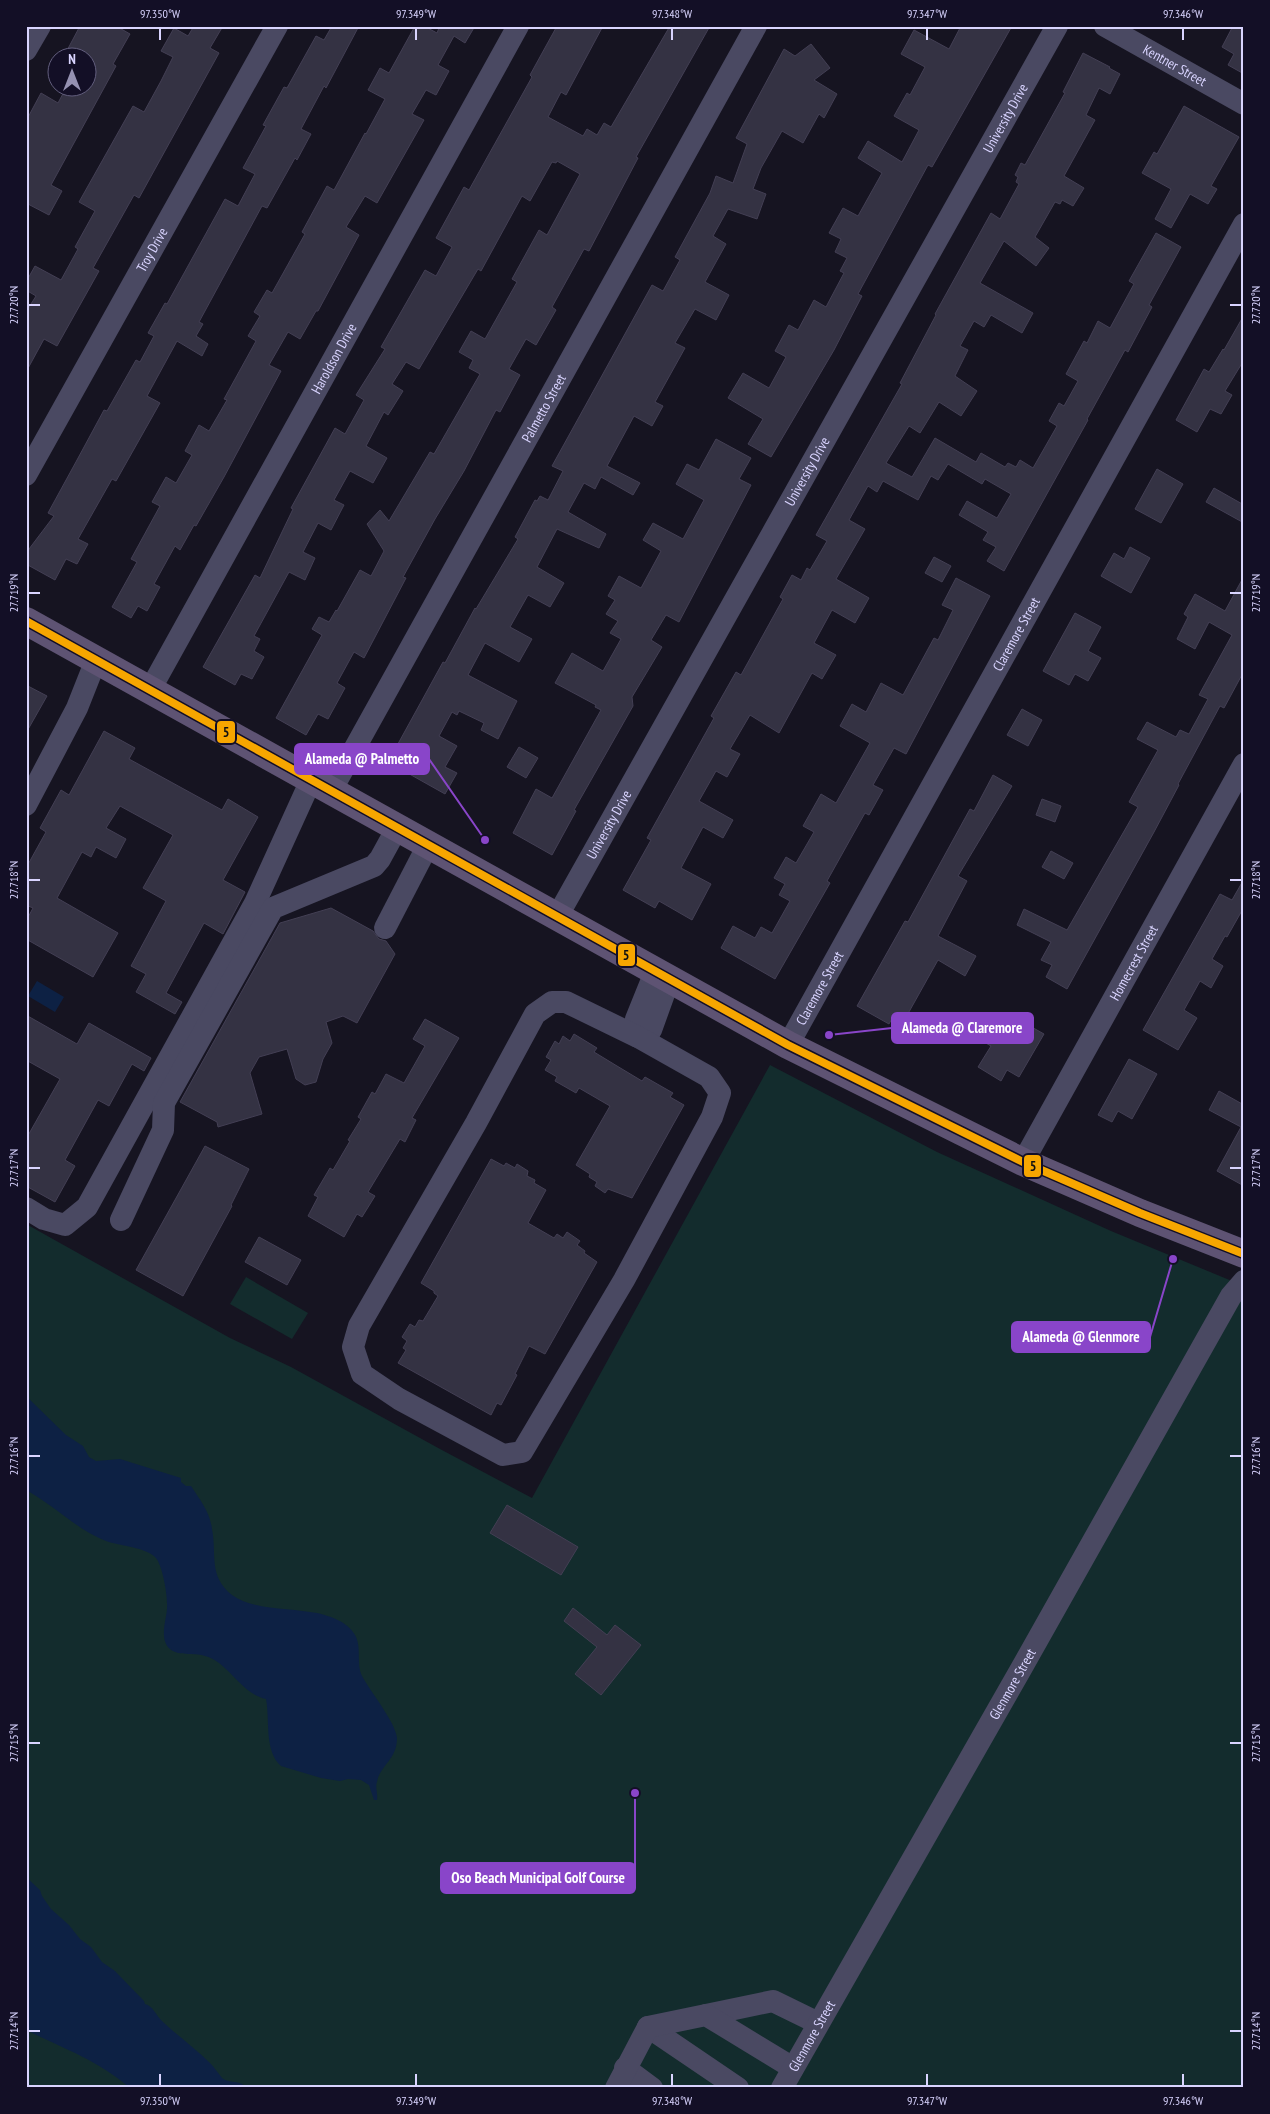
<svg xmlns="http://www.w3.org/2000/svg" width="1270" height="2114" viewBox="0 0 1270 2114" font-family="'PT Sans Narrow',sans-serif">
<style>
.green{fill:#132c2d}
.water{fill:#0d2144}
.building{fill:#343243;stroke:#433f54}
.lines{fill:none;stroke-linecap:round;stroke-linejoin:round}
.minor{stroke:#4a4962;stroke-width:22}
.major{stroke:#5e5373;stroke-width:28}
.bus-1-casing{stroke:#130f26;stroke-width:11}
.bus-1{stroke:#f7a600;stroke-width:8}
.ticks{fill:none;stroke:#d9d4ff;stroke-width:2}
.labels{text-anchor:middle;stroke-width:5;stroke-linejoin:round;paint-order:stroke}
.street-label{font-size:14px;fill:#d9d4ff;stroke:#130f26}
.leader{fill:none;stroke:#8945c9;stroke-width:2}
.callout-dot{fill:#8945c9;stroke:#130f26;stroke-width:2}
.callout{fill:#8945c9;stroke:#8945c9;stroke-width:2}
.callout-label{font-size:15px;text-anchor:middle;font-weight:bold;fill:#fff}
.line-badge{stroke:#130f26;stroke-width:2}
.pale-badge-label{font-size:14px;text-anchor:middle;font-weight:bold;fill:#111}
.neatline{fill:none;stroke:#d9d4ff;stroke-width:2}
.ticks-label{font-size:12px;text-anchor:middle;fill:#d9d4ff}
</style>
<rect width="100%" height="100%" fill="#161421"/>
<!-- green -->
<g class="green">
<polygon points="770,1065 937,1152 1111,1231 1244,1286 1244,2088 26,2088 26,1224 230,1338 291,1367 440,1449 532,1498"/>
<polygon points="246,1277 308,1313 292,1339 230,1304"/>
</g>
<!-- water -->
<g class="water">
<polygon points="37,981 64,997 55,1012 28,996"/>
<path d="M26 1396 66 1435 83 1446 89 1457 96 1461 120 1459 181 1478V1482L186 1486H191C200 1500 210 1512 212 1529 217 1555 208 1576 232 1595 252 1610 292 1608 317 1613 330 1616 348 1622 355 1635 362 1647 356 1663 362 1676 370 1691 396 1723 397 1738 397 1760 380 1765 377 1782 375 1787 378 1794 377 1800H374L369 1785 361 1780 348 1779 340 1781 321 1778 281 1766C264 1751 270 1720 266 1699 246 1695 235 1675 219 1663 200 1648 182 1659 170 1649 159 1639 166 1621 167 1609 168 1597 163 1567 156 1558 146 1547 120 1546 106 1541 77 1530 54 1505 26 1490Z"/>
<path d="M26 1877 40 1890 42 1896 51 1909 69 1925 80 1939 91 1947 102 1962 115 1971 144 2001 145 2004C153 2006 156 2015 161 2020 175 2034 194 2047 210 2063 214 2067 218 2073 222 2078 229 2084 241 2079 246 2088H130C96 2059 64 2049 26 2030Z"/>
</g>
<!-- building -->
<g class="building">
<polygon points="80,26 116,26 130,34 113,64 116,66 51,185 62,191 49,215 26,203 26,121 41,93 58,103 66,88 88,88 88,58 63,58"/>
<polygon points="194,26 223,26 210,48 219,53 139,198 134,195 93,268 99,271 57,346 44,339 26,372 26,312 36,296 26,290 26,282 35,266 61,280 78,249 75,247 95,211 79,202 133,106 144,112 161,81 173,57 161,51 174,28 188,36"/>
<polygon points="332,26 359,26 326,88 324,86 301,129 311,134 297,160 295,158 267,208 262,206 199,322 203,324 196,336 208,344 202,356 177,341 147,396 160,403 116,481 112,479 78,539 88,544 77,564 66,559 55,580 26,564 29,549 54,516 48,513 77,460 104,410 107,411 136,360 140,362 154,336 148,333 165,303 167,304 225,199 238,206 255,174 243,168 266,126 263,125 284,87 287,88 316,36 324,40"/>
<polygon points="415,26 424,26 437,33 439,28 437,26 475,26 465,43 454,36 438,65 449,71 436,95 426,90 412,114 424,120 377,203 365,196 346,227 359,235 318,311 316,311 300,339 288,332 269,365 281,371 224,477 196,526 194,525 180,550 175,546 154,584 160,587 147,611 138,606 131,618 112,607 137,562 131,559 160,506 152,502 166,477 176,483 192,455 185,451 199,425 209,431 227,400 224,399 256,341 248,336 260,316 254,312 267,290 272,293 305,234 302,232 327,186 334,190 365,133 366,134 385,99 368,90 380,68 389,73"/>
<polygon points="557,26 603,26 566,95 561,92 548,117 583,136 587,129 597,135 604,123 611,127 670,26 710,26 636,157 638,158 589,251 584,249 552,307 556,310 536,345 526,339 509,369 520,375 500,412 496,410 464,471 435,519 403,577 406,578 364,658 354,652 337,683 345,688 328,719 318,714 306,735 276,718 322,635 312,629 319,617 329,622 336,610 337,611 360,570 371,576 384,551 367,524 380,510 389,521 430,452 434,454 480,374 469,368 473,360 459,352 471,331 485,339 517,282 512,279 539,230 547,235 580,174 557,161 556,163 552,162 530,201 522,196 481,271 478,269 419,369 406,362 392,384 403,391 388,415 384,412 366,446 387,458 373,483 350,471 334,500 344,505 331,530 318,523 303,552 315,558 305,580 289,572 254,636 260,639 254,651 264,657 252,679 241,674 235,685 203,667 255,575 260,578 293,509 291,508 335,428 345,434 364,400 356,395 385,349 381,347 425,270 436,276 452,247 436,238 464,187 469,190 532,77 530,75"/>
<polygon points="961,26 1012,26 932,167 928,165 858,294 862,296 834,350 771,457 748,444 763,419 728,398 743,373 769,388 786,357 775,351 789,325 798,330 814,300 826,307 844,273 840,271 847,258 835,252 841,239 829,233 843,208 858,216 882,173 858,158 868,141 902,162 919,130 894,116 907,93 910,95 925,67 901,54 914,30 949,49"/>
<polygon points="1233,26 1244,26 1244,74 1228,65 1234,54 1222,47"/>
<polygon points="811,44 830,68 814,80 837,94 824,118 819,114 803,143 782,131 761,168 753,189 766,194 757,219 728,209 713,236 726,244 705,282 729,295 716,320 695,309 675,343 685,348 655,402 663,406 652,426 634,416 607,466 640,483 633,495 601,477 595,489 584,483 568,512 606,534 599,548 557,529 537,567 564,583 550,607 528,595 510,627 532,639 519,662 485,643 468,675 517,701 498,739 481,730 484,723 459,711 457,715 452,712 439,736 457,746 445,767 457,773 445,794 388,762 443,662 445,663 475,608 476,609 518,539 515,537 535,500 537,501 540,496 548,500 563,471 552,466 652,285 663,291 680,260 675,257 710,193 716,176 733,183 747,144 736,138 784,49 795,56"/>
<polygon points="1083,53 1110,67 1109,68 1120,74 1110,94 1099,88 1086,115 1095,120 1064,176 1084,188 1073,206 1062,200 1060,204 1055,202 1035,237 1049,248 1036,266 1004,241 980,283 1033,313 1022,333 991,315 984,327 974,321 960,346 968,350 955,376 977,391 961,416 939,402 920,433 909,426 886,463 912,477 935,438 976,462 981,453 1005,467 1008,463 1016,467 1020,460 1033,468 1057,426 1049,421 1059,403 1064,406 1078,381 1066,374 1084,341 1087,343 1098,321 1110,328 1134,284 1129,281 1156,233 1181,247 1149,305 1152,307 1128,352 1125,350 1087,419 1088,420 1004,571 987,561 996,547 983,540 988,532 959,515 967,501 997,518 1011,494 985,479 982,484 948,464 938,480 931,476 918,500 883,481 877,492 868,486 849,520 865,529 836,579 869,598 855,623 832,610 814,643 836,655 822,679 812,673 779,733 750,715 730,749 740,754 727,777 716,771 699,801 733,820 723,838 703,827 681,868 711,884 692,920 659,901 655,908 623,890 651,840 647,838 714,718 711,716 736,672 741,675 783,599 780,597 792,575 801,580 807,568 810,570 827,541 816,535 902,384 900,383 936,315 935,314 991,213 1000,219 1019,184 1016,182 1018,177 1015,175 1021,163 1025,165 1065,93 1063,92"/>
<polygon points="1184,106 1239,137 1211,186 1217,189 1208,204 1190,194 1171,228 1155,219 1171,189 1142,173 1154,152 1157,154"/>
<polygon points="1244,315 1244,360 1225,391 1232,395 1221,414 1210,409 1197,432 1176,420 1204,369 1209,372 1223,349 1224,350"/>
<polygon points="716,439 751,458 739,479 751,485 679,622 666,615 651,640 662,647 632,697 633,706 574,810 576,811 552,855 513,833 536,789 552,798 601,710 595,707 596,705 555,683 572,653 603,671 621,639 610,633 618,621 606,614 615,600 608,596 619,576 641,588 661,551 643,540 653,523 683,539 704,500 676,484 687,464 699,470"/>
<polygon points="1157,469 1183,484 1161,523 1135,509"/>
<polygon points="1214,488 1244,505 1244,523 1206,502"/>
<polygon points="1130,547 1150,558 1131,593 1101,576 1114,553 1124,559"/>
<polygon points="934,557 951,566 942,582 925,573"/>
<polygon points="1244,576 1244,671 1224,708 1220,706 1178,784 1179,785 1154,832 1067,989 1046,977 1052,965 1041,960 1051,942 1017,925 1024,909 1067,930 1138,807 1129,802 1158,750 1137,739 1147,722 1176,737 1180,730 1189,734 1208,699 1199,695 1232,635 1209,622 1195,649 1177,639 1188,617 1184,614 1195,594 1225,611"/>
<polygon points="956,578 990,596 906,754 894,748 873,785 883,790 869,815 865,813 827,881 830,883 775,979 721,948 733,926 755,938 761,927 772,933 790,901 779,895 785,884 774,878 786,857 796,863 814,832 803,826 821,794 836,803 870,743 840,726 852,704 866,712 881,683 903,695 934,638 938,640 953,610 942,605"/>
<polygon points="1075,613 1101,627 1088,651 1101,658 1088,681 1075,674 1069,685 1043,671"/>
<polygon points="26,685 47,696 26,733"/>
<polygon points="1022,709 1042,720 1028,746 1007,735"/>
<polygon points="104,731 135,748 129,759 222,810 228,799 258,817 223,880 245,892 223,934 204,923 166,993 182,1002 175,1014 136,992 146,974 131,966 166,901 143,888 173,835 120,806 106,828 126,839 116,858 96,847 91,857 82,852 57,898 118,933 93,977 26,939 26,921 33,908 26,905 26,868 46,832 40,828 61,790 69,795"/>
<polygon points="519,747 538,758 526,778 507,767"/>
<polygon points="993,775 1012,786 958,876 967,881 938,936 976,956 965,976 938,960 905,1019 895,1013 889,1024 857,1006 905,921 908,922 970,809 974,811"/>
<polygon points="1042,799 1061,806 1055,822 1036,815"/>
<polygon points="1051,851 1073,863 1064,879 1042,867"/>
<polygon points="1244,879 1244,907 1227,937 1225,936 1212,959 1223,966 1211,988 1200,981 1184,1010 1197,1018 1178,1050 1143,1030 1220,894 1232,900"/>
<polygon points="331,908 373,931 379,939 386,941 395,954 357,1023 343,1016 326,1022 332,1043 323,1059 316,1082 305,1085 296,1079 287,1049 259,1057 250,1073 262,1114 218,1127 217,1122 180,1102 280,923"/>
<polygon points="26,1015 77,1044 89,1023 151,1058 144,1071 132,1064 109,1106 98,1100 65,1160 75,1166 55,1202 26,1186 26,1139 60,1079 26,1060"/>
<polygon points="991,1018 1015,1031 1021,1021 1044,1034 1019,1077 1007,1070 1001,1081 978,1067 991,1046 979,1039"/>
<polygon points="425,1019 459,1038 412,1118 416,1120 405,1142 400,1139 368,1192 375,1196 362,1217 357,1214 344,1237 308,1216 318,1197 314,1195 330,1168 333,1170 350,1141 348,1140 361,1119 358,1117 372,1092 375,1094 386,1074 404,1083 425,1046 413,1039"/>
<polygon points="574,1034 597,1048 594,1052 617,1066 642,1081 645,1077 673,1093 670,1097 684,1105 632,1198 608,1189 605,1193 595,1186 597,1182 589,1177 590,1174 576,1165 610,1106 579,1088 576,1093 555,1081 557,1077 545,1070 551,1060 546,1057 555,1041 559,1044 563,1036 570,1041"/>
<polygon points="1129,1059 1157,1074 1132,1119 1118,1111 1112,1122 1098,1115"/>
<polygon points="1219,1091 1244,1105 1244,1186 1217,1171 1241,1127 1209,1110"/>
<polygon points="205,1146 249,1169 231,1205 232,1206 183,1296 136,1270"/>
<polygon points="491,1159 504,1166 506,1163 515,1168 517,1164 528,1171 527,1176 535,1180 534,1183 546,1190 528,1223 554,1238 557,1234 563,1238 567,1232 580,1241 577,1245 585,1251 584,1253 597,1262 545,1354 529,1346 515,1374 517,1375 501,1405 497,1403 491,1415 398,1363 406,1350 403,1348 407,1341 402,1337 410,1324 415,1327 419,1320 423,1321 438,1296 434,1293 434,1291 421,1283"/>
<polygon points="259,1237 301,1260 287,1285 245,1262"/>
<polygon points="507,1505 578,1547 561,1575 490,1533"/>
<polygon points="573,1608 607,1635 615,1625 641,1645 601,1695 575,1674 597,1647 564,1621"/>
</g>
<g class="lines">
<!-- minor -->
<g class="minor">
<path id="s1" d="M1105 26 1244 104"/>
<polyline points="26,50 40,26"/>
<path id="s2" d="M26 475 277 26"/>
<path id="s3" d="M150 690 518 26"/>
<path id="s4" d="M331 791 756 26"/>
<polyline points="26,805 77,708 96,660"/>
<path id="s5" d="M557 917 1057 26"/>
<polyline points="385,928 428,845"/>
<polyline points="655,972 636,1019 638,1037 651,1030 669,980"/>
<polygon points="552,1002 566,1002 638,1037 709,1077 720,1093 712,1117 624,1280 522,1452 503,1455 399,1399 362,1374 353,1347 359,1326 476,1123 535,1014"/>
<path id="s6" d="M788 1045 1244 224"/>
<path id="s7" d="M1023 1162 1244 764"/>
<polyline points="26,1208 44,1219 65,1225 87,1207 255,903 311,780"/>
<polyline points="121,1220 163,1130 164,1103 273,908 374,866 380,859 397,828"/>
<polyline points="706,2015 773,2001 818,2023"/>
<polyline points="648,2027 738,2088"/>
<polyline points="625,2068 652,2088"/>
<polyline points="616,2088 648,2027 706,2015 793,2068"/>
<path id="s8" d="M782 2088 1021 1669 1231 1296 1244 1281"/>
</g>
<!-- major -->
<polyline class="major" points="26,621 788,1045 1023,1162 1140,1213 1244,1254"/>
<defs>
<polyline id="bus-1" points="26,621 788,1045 1023,1162 1140,1213 1244,1254"/>
</defs>
<!-- bus-1 casing -->
<use href="#bus-1" class="bus-1-casing"/>
<!-- bus-1 -->
<use href="#bus-1" class="bus-1"/>
</g>
<!-- ticks -->
<path class="ticks" d="M160 28V40M416 28V40M672 28V40M927 28V40M1183 28V40M28 305H40M1230 305H1242M28 593H40M1230 593H1242M28 880H40M1230 880H1242M28 1168H40M1230 1168H1242M28 1456H40M1230 1456H1242M28 1743H40M1230 1743H1242M28 2031H40M1230 2031H1242M160 2074V2086M416 2074V2086M672 2074V2086M927 2074V2086M1183 2074V2086"/>
<g class="labels">
<!-- street labels -->
<g class="street-label">
<text dy="5" stroke="none"><textPath href="#s1" startOffset="80">Kentner Street</textPath></text>
<text dy="5" stroke="none"><textPath href="#s5" startOffset="916">University Drive</textPath></text>
<text dy="5" stroke="none"><textPath href="#s2" startOffset="258">Troy Drive</textPath></text>
<text dy="5" stroke="none"><textPath href="#s3" startOffset="379">Haroldson Drive</textPath></text>
<text dy="5" stroke="none"><textPath href="#s4" startOffset="438">Palmetto Street</textPath></text>
<text dy="5" stroke="none"><textPath href="#s5" startOffset="511">University Drive</textPath></text>
<text dy="5" stroke="none"><textPath href="#s6" startOffset="470">Claremore Street</textPath></text>
<text dy="5" stroke="none"><textPath href="#s5" startOffset="106">University Drive</textPath></text>
<text dy="5" stroke="none"><textPath href="#s7" startOffset="228">Homecrest Street</textPath></text>
<text dy="5" stroke="none"><textPath href="#s6" startOffset="65">Claremore Street</textPath></text>
<text dy="5" stroke="none"><textPath href="#s8" startOffset="465">Glenmore Street</textPath></text>
<text dy="5" stroke="none"><textPath href="#s8" startOffset="60">Glenmore Street</textPath></text>
</g>
</g>
<!-- callouts -->
<path class="leader" d="M485 840L429 759M829 1035L892 1028M1173 1259L1150 1337M635 1793L635 1878"/>
<g class="callout-dot">
<circle cx="485" cy="840" r="5"/>
<circle cx="829" cy="1035" r="5"/>
<circle cx="1173" cy="1259" r="5"/>
<circle cx="635" cy="1793" r="5"/>
</g>
<g class="callout">
<rect x="295" y="744" width="134" height="30" rx="5"/>
<rect x="892" y="1013" width="141" height="30" rx="5"/>
<rect x="1012" y="1322" width="138" height="30" rx="5"/>
<rect x="441" y="1863" width="194" height="30" rx="5"/>
</g>
<g class="callout-label">
<text x="362" y="764">Alameda @ Palmetto</text>
<text x="962" y="1033">Alameda @ Claremore</text>
<text x="1081" y="1342">Alameda @ Glenmore</text>
<text x="538" y="1883">Oso Beach Municipal Golf Course</text>
</g>
<g class="line-badge">
<rect x="216" y="720" width="20" height="24" rx="5" fill="#f7a600"/>
<rect x="617" y="943" width="19" height="24" rx="5" fill="#f7a600"/>
<rect x="1023" y="1154" width="19" height="24" rx="5" fill="#f7a600"/>
</g>
<g class="pale-badge-label">
<text x="226" y="737">5</text>
<text x="626" y="960">5</text>
<text x="1033" y="1171">5</text>
</g>
<!-- border -->
<rect width="1270" height="2114" fill="none" stroke="#130f26" stroke-width="55"/>
<!-- north arrow -->
<g transform="translate(72 72)"><circle r="24" fill="#130f26" stroke="#625e7d"/>
<path d="M0-4L9 19L0 12L-9 19Z" fill="#9591b1"/>
<text y="-8" font-size="14" font-weight="bold" text-anchor="middle" fill="#d9d4ff">N</text>
</g>
<rect x="28" y="28" width="1214" height="2058" class="neatline"/>
<g class="ticks-label">
<text x="160" y="18">97.350°W</text>
<text x="416" y="18">97.349°W</text>
<text x="672" y="18">97.348°W</text>
<text x="927" y="18">97.347°W</text>
<text x="1183" y="18">97.346°W</text>
<text transform="translate(14 305) rotate(-90)" y="4">27.720°N</text>
<text transform="translate(1256 305) rotate(-90)" y="4">27.720°N</text>
<text transform="translate(14 593) rotate(-90)" y="4">27.719°N</text>
<text transform="translate(1256 593) rotate(-90)" y="4">27.719°N</text>
<text transform="translate(14 880) rotate(-90)" y="4">27.718°N</text>
<text transform="translate(1256 880) rotate(-90)" y="4">27.718°N</text>
<text transform="translate(14 1168) rotate(-90)" y="4">27.717°N</text>
<text transform="translate(1256 1168) rotate(-90)" y="4">27.717°N</text>
<text transform="translate(14 1456) rotate(-90)" y="4">27.716°N</text>
<text transform="translate(1256 1456) rotate(-90)" y="4">27.716°N</text>
<text transform="translate(14 1743) rotate(-90)" y="4">27.715°N</text>
<text transform="translate(1256 1743) rotate(-90)" y="4">27.715°N</text>
<text transform="translate(14 2031) rotate(-90)" y="4">27.714°N</text>
<text transform="translate(1256 2031) rotate(-90)" y="4">27.714°N</text>
<text x="160" y="2105">97.350°W</text>
<text x="416" y="2105">97.349°W</text>
<text x="672" y="2105">97.348°W</text>
<text x="927" y="2105">97.347°W</text>
<text x="1183" y="2105">97.346°W</text>
</g>
</svg>
